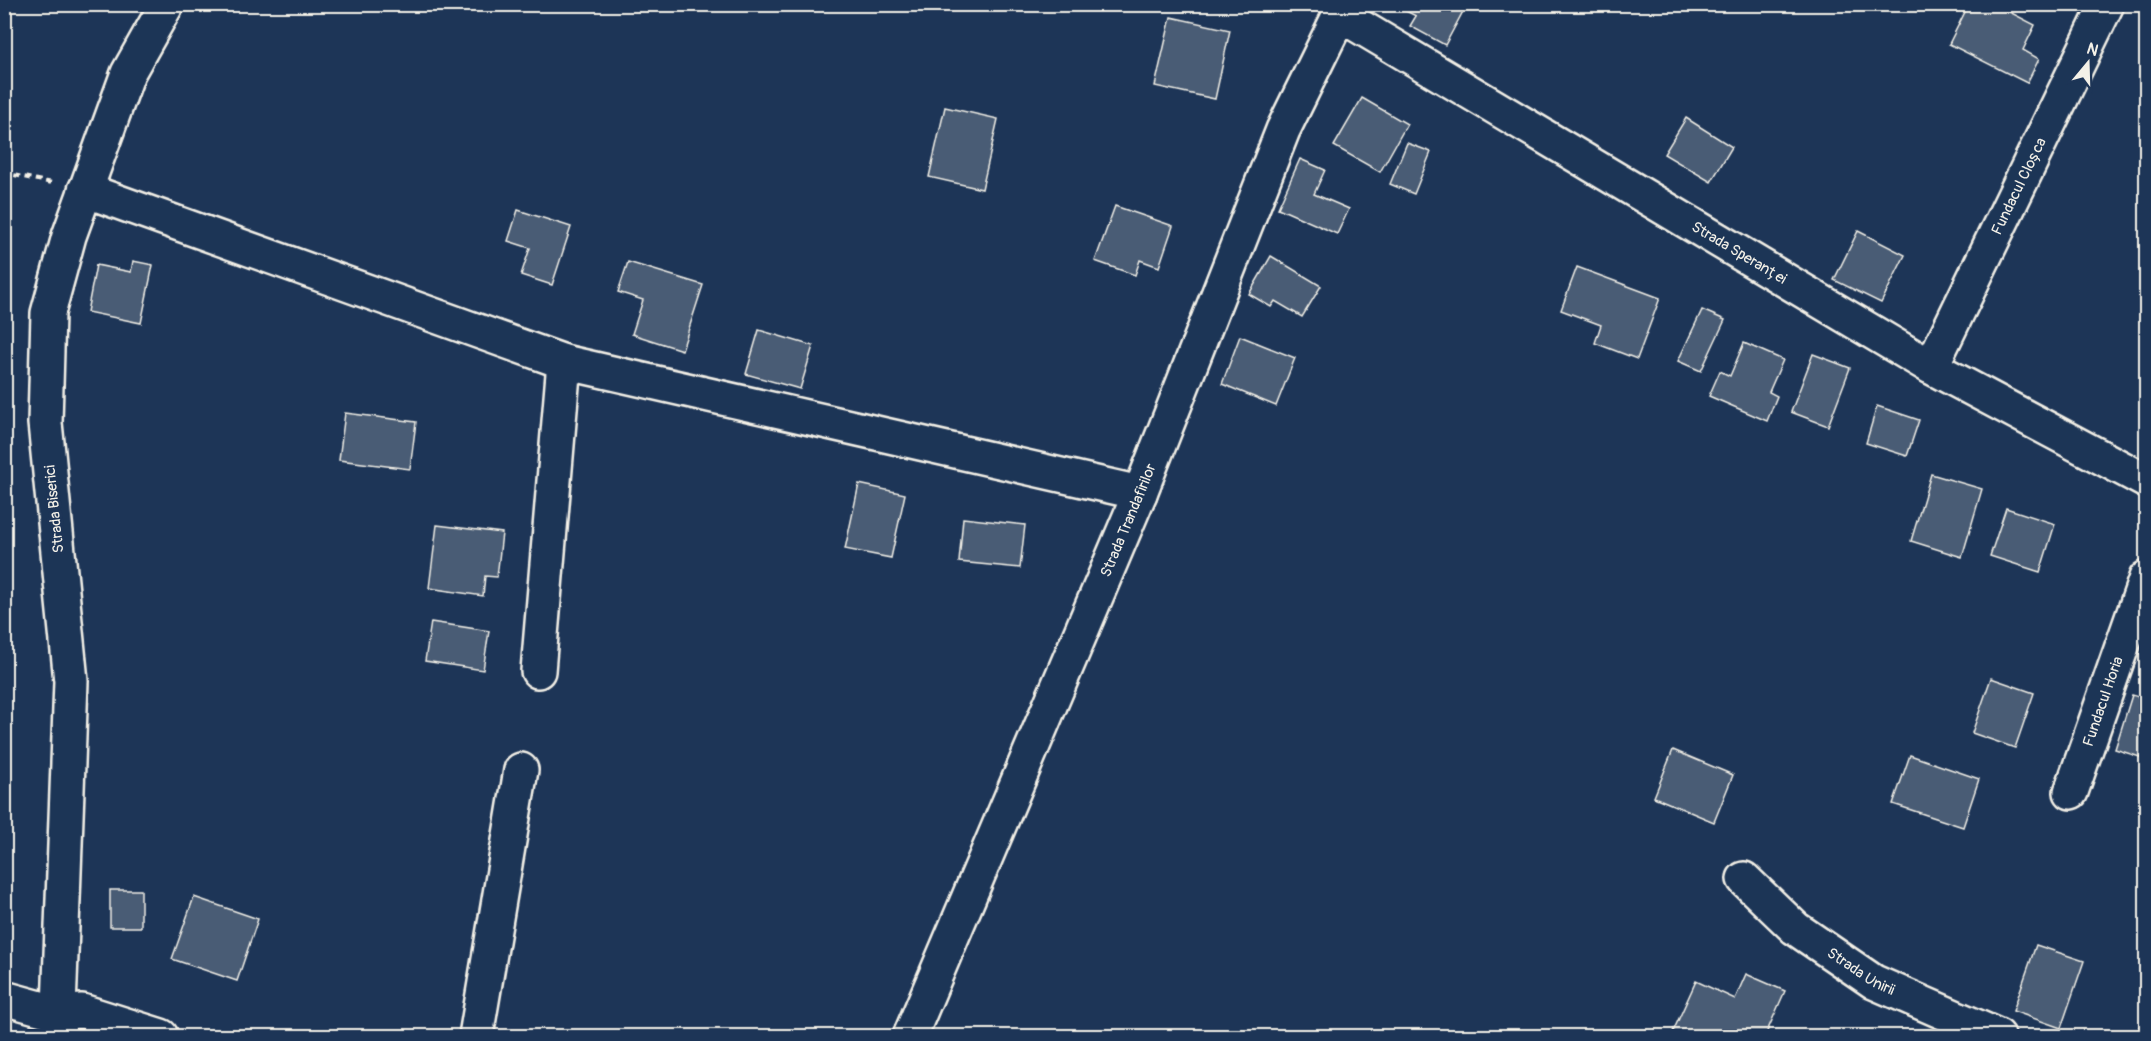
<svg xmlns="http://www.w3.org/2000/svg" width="2151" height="1041" viewBox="0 0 2151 1041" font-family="Pangolin,sans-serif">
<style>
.building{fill:#485b74;stroke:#f4f1e8;stroke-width:1.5}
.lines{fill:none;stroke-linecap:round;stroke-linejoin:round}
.street-casing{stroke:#f4f1e8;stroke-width:38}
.path{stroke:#f4f1e8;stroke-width:4;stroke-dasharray:6 4.5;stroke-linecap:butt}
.street{stroke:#1d3557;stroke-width:33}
.labels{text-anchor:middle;stroke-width:6;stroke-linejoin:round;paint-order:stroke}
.street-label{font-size:15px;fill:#f4f1e8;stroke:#1d3557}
</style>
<rect width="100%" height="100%" fill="#1d3557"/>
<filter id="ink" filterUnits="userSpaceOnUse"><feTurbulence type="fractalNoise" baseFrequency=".0167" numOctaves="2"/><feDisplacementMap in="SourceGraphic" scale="12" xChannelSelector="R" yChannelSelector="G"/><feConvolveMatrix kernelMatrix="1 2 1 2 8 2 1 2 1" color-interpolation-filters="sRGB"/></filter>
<g filter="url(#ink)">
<!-- building -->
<g class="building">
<polygon points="1399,4 1467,4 1445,45 1410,26 1416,16 1398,7"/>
<polygon points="1969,4 1994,4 2035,25 2023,50 2039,59 2027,83 1949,44"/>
<polygon points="1171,17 1230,30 1215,99 1155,86"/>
<polygon points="1362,98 1407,124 1380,172 1334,146"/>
<polygon points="945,107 998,119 982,189 929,177"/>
<polygon points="1686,118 1732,147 1711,182 1664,154"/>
<polygon points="1407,143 1431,152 1414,194 1390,184"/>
<polygon points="1300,159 1325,170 1314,194 1349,209 1337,234 1278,208"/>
<polygon points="1115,206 1173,226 1159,267 1140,260 1135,275 1095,261"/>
<polygon points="518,210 571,227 552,285 521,275 530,248 508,241"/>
<polygon points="1858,231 1905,255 1881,303 1834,280"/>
<polygon points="1271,256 1321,286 1302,317 1275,301 1271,307 1249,294"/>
<polygon points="133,261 153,265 141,323 87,312 96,265 131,272"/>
<polygon points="628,262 703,285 682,350 632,334 643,300 618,292"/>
<polygon points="1577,267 1660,298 1637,359 1595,343 1601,325 1561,310"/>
<polygon points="1702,310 1725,320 1701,371 1678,361"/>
<polygon points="759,330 813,346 800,389 746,374"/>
<polygon points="1240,336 1295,358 1276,406 1222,384"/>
<polygon points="1744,343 1783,360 1769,392 1777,396 1767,421 1709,396 1720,371 1730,376"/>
<polygon points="1813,354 1850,368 1828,426 1791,412"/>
<polygon points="1877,406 1919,420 1907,456 1866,443"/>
<polygon points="345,413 416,422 410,469 339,460"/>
<polygon points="1931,474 1982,489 1962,557 1911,541"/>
<polygon points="859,484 905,494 891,558 845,549"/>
<polygon points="2006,508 2055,524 2040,572 1990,556"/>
<polygon points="963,518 1025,525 1020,568 959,562"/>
<polygon points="437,525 502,533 497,577 485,576 483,596 429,588"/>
<polygon points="431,622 489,631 483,670 425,661"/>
<polygon points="1991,678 2034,693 2015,748 1972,733"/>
<polygon points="2132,695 2146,699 2146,759 2115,749"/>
<polygon points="1673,750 1733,775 1714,822 1654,797"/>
<polygon points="1910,755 1979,779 1963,827 1893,804"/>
<rect x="110" y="890" width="31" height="37"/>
<polygon points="194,897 258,919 237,981 172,959"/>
<polygon points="2036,945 2084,961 2061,1028 2013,1011"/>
<polygon points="1746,974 1785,991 1765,1036 1671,1036 1696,981 1735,999"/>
<polygon points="2146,1007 2146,1036 2136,1036"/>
</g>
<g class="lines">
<defs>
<g id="street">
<path id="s1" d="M1339 14 1931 367 2146 481"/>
<polyline points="85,190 564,362 1140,493"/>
<path id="s2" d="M1931 367 2107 4"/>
<polyline points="538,671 564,362"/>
<path id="s3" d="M2071 792 2146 578"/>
<path id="s4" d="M1744 879 1795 928 1874 982 1998 1036"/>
<polyline points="4,998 58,1013 82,1011 161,1036"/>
<polyline points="58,1036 71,681 45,423 48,313 69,236 128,73 167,4"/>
<polyline points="476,1036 521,770"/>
<path id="s5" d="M910 1036 1140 493 1283 130 1345 4"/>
</g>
</defs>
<!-- street casing -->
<use href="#street" class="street-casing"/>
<!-- path -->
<polyline class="path" points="4,173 52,183"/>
<!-- street -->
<use href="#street" class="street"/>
</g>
</g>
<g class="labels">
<!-- street labels -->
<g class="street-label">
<text dy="5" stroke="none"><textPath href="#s2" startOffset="201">Fundacul Cloșca</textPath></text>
<text dy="5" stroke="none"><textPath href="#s1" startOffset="466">Strada Speranței</textPath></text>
<text transform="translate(54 509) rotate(-96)" y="5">Strada Biserici</text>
<text dy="5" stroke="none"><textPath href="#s5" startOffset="560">Strada Trandafirilor</textPath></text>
<text dy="5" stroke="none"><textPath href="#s3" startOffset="96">Fundacul Horia</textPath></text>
<text dy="5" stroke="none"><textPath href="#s4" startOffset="150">Strada Unirii</textPath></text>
</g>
</g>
<!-- margin -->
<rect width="2151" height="1041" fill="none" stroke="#1d3557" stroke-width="24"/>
<rect x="12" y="12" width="2127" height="1017" fill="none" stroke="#f4f1e8" stroke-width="2" filter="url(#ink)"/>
<!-- north arrow -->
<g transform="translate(2088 63) rotate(19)" stroke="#1d3557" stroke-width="4.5" paint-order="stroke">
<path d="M0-4.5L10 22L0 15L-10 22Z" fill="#f4f1e8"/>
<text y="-9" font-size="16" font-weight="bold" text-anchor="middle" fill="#f4f1e8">N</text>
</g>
</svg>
